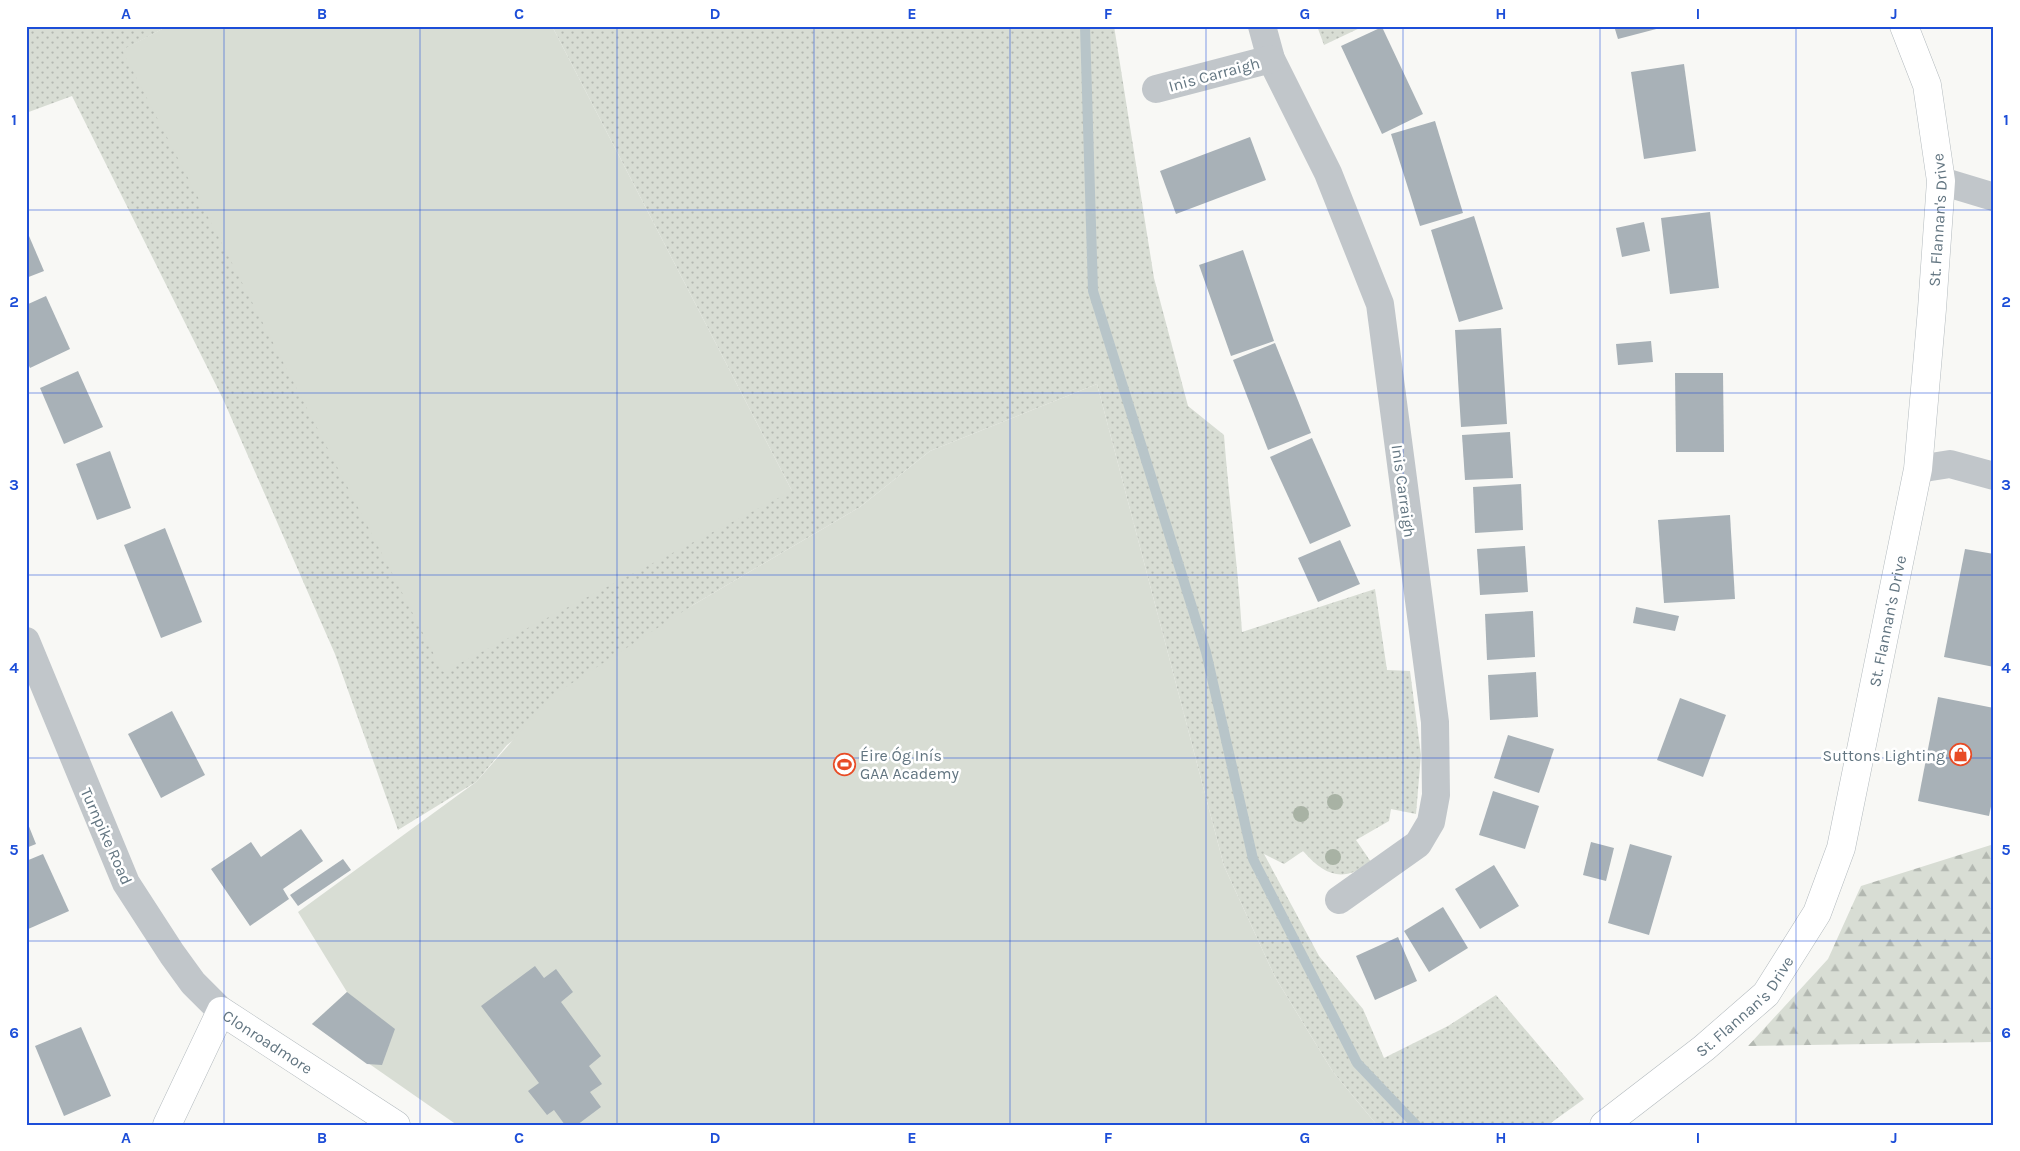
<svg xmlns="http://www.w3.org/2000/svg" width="2020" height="1151" viewBox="0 0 2020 1151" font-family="Karla,sans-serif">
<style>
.grass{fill:url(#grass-dots)}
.forest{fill:url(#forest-firs)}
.garden{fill:#d8ddd4}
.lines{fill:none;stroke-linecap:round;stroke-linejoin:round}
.stream{stroke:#b8c5c9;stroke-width:10}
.building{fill:#a8b1b7}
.secondary-casing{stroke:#b3babe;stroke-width:29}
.street{stroke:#c1c6ca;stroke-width:28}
.secondary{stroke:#fff;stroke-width:28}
.tree{fill:#a8b2a4}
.grid{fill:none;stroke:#1d4ed8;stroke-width:1;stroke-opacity:0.55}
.labels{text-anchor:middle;stroke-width:5;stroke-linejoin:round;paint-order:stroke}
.street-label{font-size:16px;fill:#627581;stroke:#fff}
.poi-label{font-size:16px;fill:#627581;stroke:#fff;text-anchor:start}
.neatline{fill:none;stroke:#1d4ed8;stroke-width:2}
.grid-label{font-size:16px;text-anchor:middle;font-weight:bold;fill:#1d4ed8}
</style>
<defs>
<pattern id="grass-dots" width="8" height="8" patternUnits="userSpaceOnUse" patternTransform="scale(1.25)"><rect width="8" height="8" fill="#d8ddd4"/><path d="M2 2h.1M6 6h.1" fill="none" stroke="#b3b8b1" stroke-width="1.8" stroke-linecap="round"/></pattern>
<pattern id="forest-firs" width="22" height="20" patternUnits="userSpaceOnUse" patternTransform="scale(1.25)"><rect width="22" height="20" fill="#d8ddd4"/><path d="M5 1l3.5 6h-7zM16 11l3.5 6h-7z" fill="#b3b8b1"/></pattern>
</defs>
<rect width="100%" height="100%" fill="#f8f8f5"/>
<!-- grass -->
<g class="grass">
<path d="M34 26H168L123 50 792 491 552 26H1114L1154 278 1188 406 1224 435C1229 501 1238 566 1242 632L1375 589 1387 670 1410 671 1421 755 1416 814 1391 809 1389 821 1356 840 1371 862C1343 883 1325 876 1303 851L1284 864 1264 854 1319 956 1363 1009 1384 1058 1448 1026 1496 995 1584 1099 1548 1125H1377L1333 1072 1275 977 1224 866 1097 384 930 451 860 507 693 605 507 745 476 782 398 830 335 654 223 399 72 96 26 113V30Z"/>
<polygon points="1317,26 1364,26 1324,45"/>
</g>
<!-- forest -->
<polygon class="forest" points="1994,844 1994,1042 1748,1046 1828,959 1861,886"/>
<!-- garden -->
<g class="garden">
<polygon points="168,26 552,26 792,491 443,672 122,50"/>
<polygon points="1097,384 1224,866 1275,977 1333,1072 1377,1125 457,1125 312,1024 347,992 298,912 476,782 552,696 693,605 860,507 930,451"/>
</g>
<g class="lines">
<!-- stream -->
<polyline class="stream" points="1085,26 1093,291 1206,652 1253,859 1357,1063 1416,1125"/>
</g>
<!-- building -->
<g class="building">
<polygon points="1614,26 1663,26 1664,27 1618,39"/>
<polygon points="1382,27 1423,114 1382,134 1341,46"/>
<polygon points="1684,64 1696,151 1644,159 1631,72"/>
<polygon points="1435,121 1463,213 1420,226 1391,134"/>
<polygon points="1250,137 1266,180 1176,214 1160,171"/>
<polygon points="1710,212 1719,288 1670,294 1661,218"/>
<polygon points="1474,216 1503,309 1459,322 1431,230"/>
<polygon points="1644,222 1650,251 1622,257 1616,228"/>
<polygon points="26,229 44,271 26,278"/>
<polygon points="1243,250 1274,341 1231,356 1199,265"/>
<polygon points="46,296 70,349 30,368 26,360 26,305"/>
<polygon points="1501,328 1507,424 1461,427 1455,330"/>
<polygon points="1651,341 1653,362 1618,365 1616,344"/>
<polygon points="1275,343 1311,433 1268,450 1233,360"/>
<polygon points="78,371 103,427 64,444 40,388"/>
<polygon points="1675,373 1723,373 1724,452 1676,452"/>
<polygon points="1510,432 1513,478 1465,480 1462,435"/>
<polygon points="1312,438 1351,526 1310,544 1270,457"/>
<polygon points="110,451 131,508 97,520 76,464"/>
<polygon points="1521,484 1523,530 1475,533 1473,487"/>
<polygon points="1730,515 1735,599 1664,603 1658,520"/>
<polygon points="165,528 202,622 161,638 124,545"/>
<polygon points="1340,540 1360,584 1318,602 1298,558"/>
<polygon points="1525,546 1528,592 1480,595 1477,549"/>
<polygon points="1965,549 1994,554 1994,667 1944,657"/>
<polygon points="1636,607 1679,616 1675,631 1633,623"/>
<polygon points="1533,611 1535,657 1487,660 1485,614"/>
<polygon points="1536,672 1538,717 1490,720 1488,675"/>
<polygon points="1938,697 1994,708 1994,792 1989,816 1918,801"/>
<polygon points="1680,698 1726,715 1703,777 1657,760"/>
<polygon points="172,711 205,775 161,798 128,734"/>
<polygon points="1508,735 1554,749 1539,793 1494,778"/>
<polygon points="1493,791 1539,806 1525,849 1479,835"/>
<polygon points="26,819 36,844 26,848"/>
<polygon points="301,829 323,861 283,889 289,899 250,926 211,869 251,842 261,857"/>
<polygon points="1591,842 1614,848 1606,881 1583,875"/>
<polygon points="1630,844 1672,856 1649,935 1608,923"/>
<polygon points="43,854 69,911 26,930 26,861"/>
<polygon points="343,859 351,870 298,906 290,895"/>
<polygon points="1494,865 1519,906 1480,929 1455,889"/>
<polygon points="1443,907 1468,948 1429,972 1404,931"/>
<polygon points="1398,937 1417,981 1375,1000 1356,956"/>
<polygon points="535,966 544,978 556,969 573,992 561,1002 601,1056 589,1066 602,1084 590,1092 601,1107 577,1125 565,1125 554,1110 547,1115 528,1091 539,1083 481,1006"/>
<polygon points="347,992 395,1029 382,1065 367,1064 312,1024"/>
<polygon points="81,1027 111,1096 64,1116 35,1046"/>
</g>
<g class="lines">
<defs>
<g id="secondary">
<path id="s1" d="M167 1125 221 1011 396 1125"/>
<path id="s2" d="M1604 1125 1704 1048 1766 994 1817 913 1841 848 1918 469 1932 309 1941 181 1927 85 1904 26"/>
</g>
</defs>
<!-- secondary casing -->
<use href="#secondary" class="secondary-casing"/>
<!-- street -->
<g class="street">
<polyline points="1262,26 1271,59 1328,173 1380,304 1435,722 1436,795 1431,822 1418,844 1339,900"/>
<polyline points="1156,89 1271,59"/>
<polyline points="1941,181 1994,197"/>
<polyline points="1918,469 1950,464 1994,476"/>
<polyline points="26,641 126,883 172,954 193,983 221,1011"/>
</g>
<!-- secondary -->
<use href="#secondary" class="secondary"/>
</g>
<!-- trees -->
<g class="tree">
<circle cx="1335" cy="802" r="8"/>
<circle cx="1301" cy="814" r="8"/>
<circle cx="1333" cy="857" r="8"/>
</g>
<!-- grid -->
<path class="grid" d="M224 26V1125M420 26V1125M617 26V1125M814 26V1125M1010 26V1125M1206 26V1125M1403 26V1125M1600 26V1125M1796 26V1125M26 210H1994M26 393H1994M26 575H1994M26 758H1994M26 941H1994"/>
<!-- icons -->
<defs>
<symbol id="shop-ring" viewBox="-11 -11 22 22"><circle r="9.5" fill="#fff" stroke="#e84c26" stroke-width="1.5"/><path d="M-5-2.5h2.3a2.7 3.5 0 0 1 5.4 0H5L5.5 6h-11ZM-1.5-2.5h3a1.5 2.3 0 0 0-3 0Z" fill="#e84c26"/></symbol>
<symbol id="stadium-ring" viewBox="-11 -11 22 22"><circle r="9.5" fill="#fff" stroke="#e84c26" stroke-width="1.5"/><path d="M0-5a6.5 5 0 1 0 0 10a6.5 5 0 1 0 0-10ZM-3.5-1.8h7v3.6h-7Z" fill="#e84c26"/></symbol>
</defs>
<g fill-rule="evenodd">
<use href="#shop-ring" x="1948" y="742" width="25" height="25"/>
<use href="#stadium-ring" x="832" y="752" width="25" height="25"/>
</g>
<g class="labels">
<!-- street labels -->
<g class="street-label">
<text transform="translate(1214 74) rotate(-15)" y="6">Inis Carraigh</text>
<text dy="6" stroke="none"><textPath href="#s2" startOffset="1010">St. Flannan's Drive</textPath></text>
<text transform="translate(1404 491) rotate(82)" y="6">Inis Carraigh</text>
<text dy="6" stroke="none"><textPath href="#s2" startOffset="605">St. Flannan's Drive</textPath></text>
<text transform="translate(107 836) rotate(66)" y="6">Turnpike Road</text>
<text dy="6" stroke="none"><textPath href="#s2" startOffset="185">St. Flannan's Drive</textPath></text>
<text dy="6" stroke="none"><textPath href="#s1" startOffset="182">Clonroadmore</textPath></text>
</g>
<!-- poi labels -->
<g class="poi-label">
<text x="860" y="761">Éire Óg Inís<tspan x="860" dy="18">GAA Academy</tspan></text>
<text x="1945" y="761" text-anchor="end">Suttons Lighting</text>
</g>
</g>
<!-- border -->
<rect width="2020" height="1151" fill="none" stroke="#ffffff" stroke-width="55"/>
<rect x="28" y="28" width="1964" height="1096" class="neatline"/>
<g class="grid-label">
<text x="126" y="19">A</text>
<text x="322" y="19">B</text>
<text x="519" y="19">C</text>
<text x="715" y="19">D</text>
<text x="912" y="19">E</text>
<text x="1108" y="19">F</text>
<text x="1305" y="19">G</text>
<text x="1501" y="19">H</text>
<text x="1698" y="19">I</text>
<text x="1894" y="19">J</text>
<text x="14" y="125">1</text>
<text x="2006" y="125">1</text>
<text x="14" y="307">2</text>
<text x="2006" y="307">2</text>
<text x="14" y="490">3</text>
<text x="2006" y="490">3</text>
<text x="14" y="673">4</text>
<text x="2006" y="673">4</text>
<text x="14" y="855">5</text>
<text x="2006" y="855">5</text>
<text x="14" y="1038">6</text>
<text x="2006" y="1038">6</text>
<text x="126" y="1143">A</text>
<text x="322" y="1143">B</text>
<text x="519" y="1143">C</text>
<text x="715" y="1143">D</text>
<text x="912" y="1143">E</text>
<text x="1108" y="1143">F</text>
<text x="1305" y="1143">G</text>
<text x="1501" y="1143">H</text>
<text x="1698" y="1143">I</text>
<text x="1894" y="1143">J</text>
</g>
</svg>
